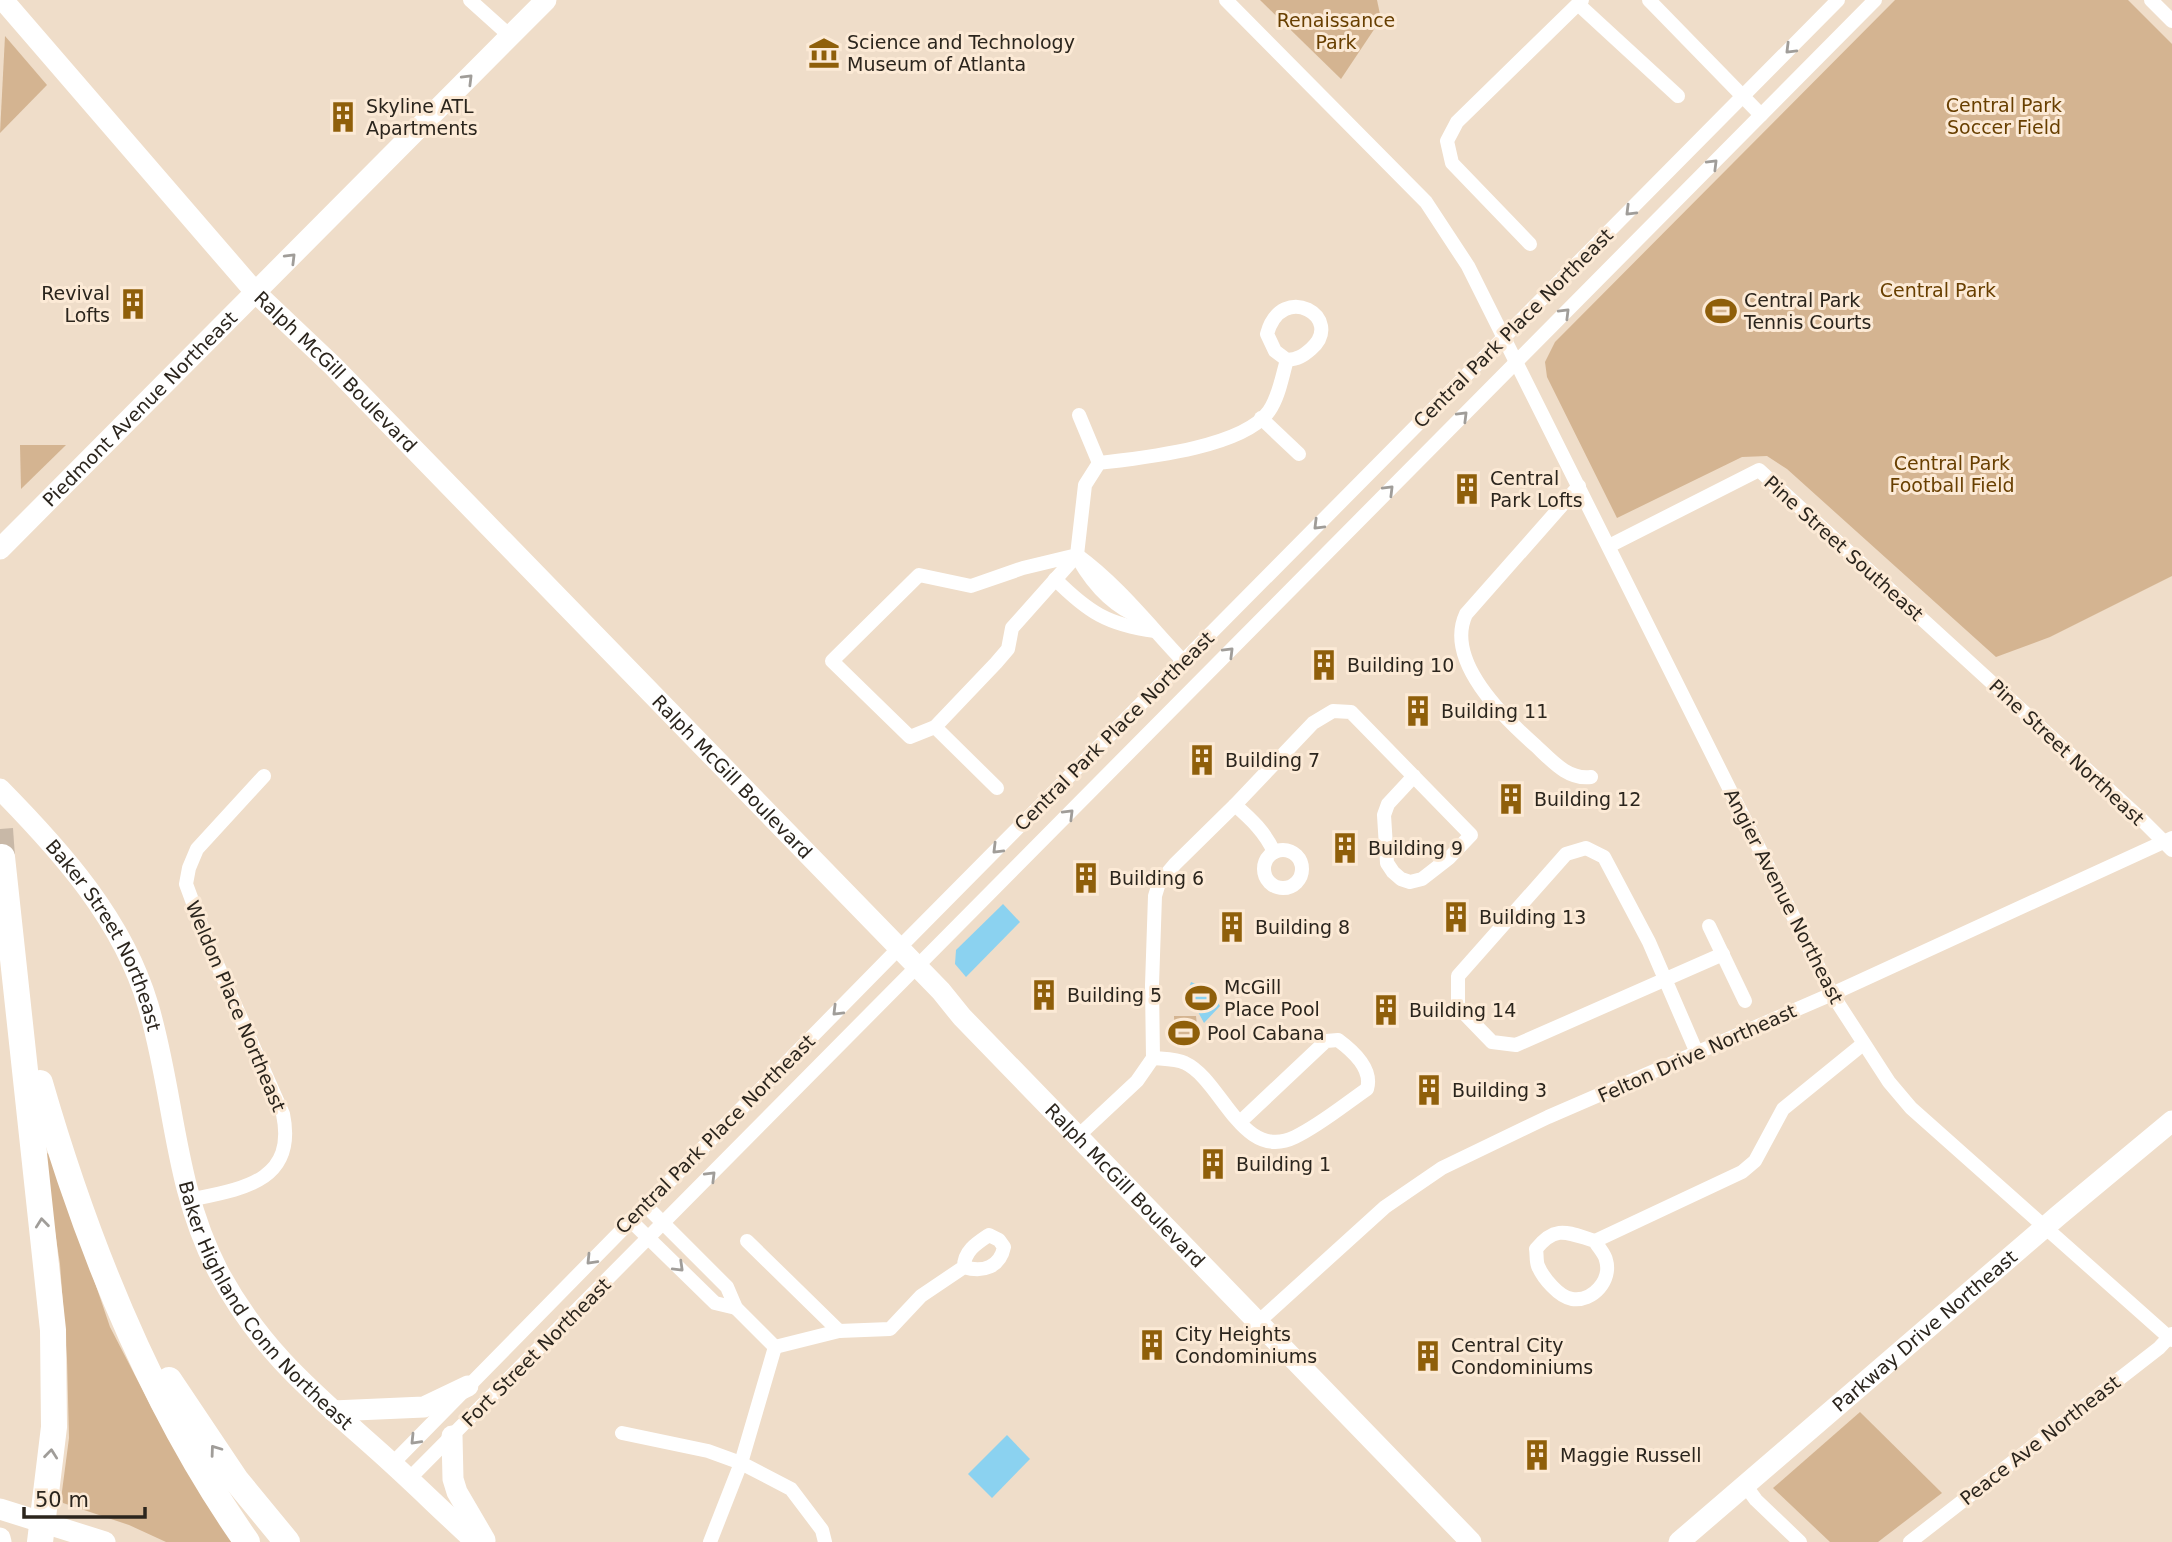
<svg xmlns="http://www.w3.org/2000/svg" width="2172" height="1542" viewBox="0 0 2172 1542" font-family="'DejaVu Sans',sans-serif">
<style>
.green{fill:#d4b491}
.water{fill:#8bd2f0}
.lines{fill:none;stroke-linecap:round;stroke-linejoin:round}
.highway-tunnel{stroke:#c8b8a7;stroke-width:26;stroke-dasharray:26 13;stroke-linecap:butt}
.street{stroke:#fff;stroke-width:14}
.secondary{stroke:#fff;stroke-width:21}
.highway{stroke:#fff;stroke-width:26}
.oneway{stroke:#a09d99}
.labels{text-anchor:middle;stroke-width:6;stroke-linejoin:round;paint-order:stroke}
.park-label{font-size:19px;fill:#683f00;stroke:#fcead6}
.poi-label{font-size:19px;fill:#2b251d;stroke:#fcead6;text-anchor:start}
.street-label{font-size:19px;fill:#2b251d;stroke:#fcead6}
</style>
<rect width="100%" height="100%" fill="#efddc9"/>
<!-- green -->
<g class="green">
<polygon points="1260,0 1377,0 1381,19 1341,79"/>
<polygon points="1895,0 2128,0 2172,44 2172,576 2050,637 1996,657 1787,469 1767,456 1742,457 1617,518 1547,377 1545,362 1555,342"/>
<polygon points="5,36 47,85 0,133"/>
<polygon points="20,445 66,445 21,489"/>
<polygon points="1174,1016 1196,1016 1197,1025 1193,1026 1194,1041 1175,1042"/>
<polygon points="51,1153 110,1327 154,1412 234,1542 166,1542 129,1525 63,1503 61,1499 69,1438 67,1359 60,1264 43,1154"/>
<polygon points="1860,1412 1942,1493 1878,1542 1830,1542 1773,1488"/>
</g>
<!-- water -->
<g class="water">
<polygon points="1003,904 1020,922 966,977 955,964 956,950"/>
<polygon points="1191,982 1212,991 1220,1006 1204,1023 1197,1010 1184,1004"/>
<polygon points="1007,1435 1030,1459 992,1498 968,1474"/>
</g>
<g class="lines">
<!-- highway-tunnel -->
<polyline class="highway-tunnel" points="0,829 2,857"/>
<!-- street -->
<g class="street">
<polyline points="470,0 510,36"/>
<polyline points="1226,0 1426,202 1468,266 1832,994 1889,1082 1911,1108 2172,1340"/>
<polyline points="1649,0 1761,115"/>
<polyline points="2151,0 2172,21"/>
<polyline points="1578,4 1678,96"/>
<polyline points="1530,244 1452,163 1447,141 1457,122 1582,0"/>
<polyline points="1079,415 1099,463"/>
<polyline points="1261,418 1299,454"/>
<path d="M1579 486 1466 614C1444 661 1504 718 1536 746 1552 761 1568 780 1591 777"/>
<polyline points="1609,546 1759,470 2141,819 2172,850"/>
<path d="M1077 555 1023 568 971 586 919 575 832 661 910 737 935 727 996 663 1008 649 1012 628 1077 555 1085 485 1099 463C1141 458 1243 448 1269 411 1279 397 1282 376 1287 360 1298 359 1303 356 1311 349 1346 318 1282 280 1267 334L1275 351 1287 360"/>
<path d="M1077 555C1118 585 1148 624 1183 661"/>
<path d="M1079 560C1094 586 1113 607 1142 618"/>
<path d="M1055 579C1088 612 1108 625 1155 631"/>
<polyline points="935,727 997,788"/>
<path d="M1235 805C1251 819 1265 832 1274 852"/>
<circle cx="1283" cy="869" r="19"/>
<polyline points="1709,926 1745,1001"/>
<polyline points="1697,1053 1649,942 1604,857 1586,848 1566,854 1458,976 1458,1007 1492,1042 1516,1045 1723,954"/>
<path d="M1153 1058C1163 1059 1177 1059 1185 1063 1222 1080 1242 1163 1295 1137 1320 1125 1344 1105 1367 1089 1373 1069 1353 1051 1338 1040L1326 1041 1240 1122"/>
<polyline points="1077,1137 1137,1081 1153,1058 1152,985 1155,896 1159,883 1175,864 1235,805 1313,723 1333,711 1351,712 1471,835 1449,858 1422,879 1410,882 1401,879 1393,872 1387,863 1384,815 1388,804 1414,776"/>
<path d="M189 1200C242 1189 297 1182 283 1114L207 941 186 884 189 868 197 849 264 776"/>
<polyline points="645,1205 727,1287 736,1308 775,1347 839,1331"/>
<polyline points="630,1220 715,1303 736,1308"/>
<path d="M747 1241 839 1331 890 1329 921 1296 964 1267C964 1251 977 1243 989 1235L999 1240 1004 1247C1000 1267 983 1273 964 1267"/>
<path d="M1595 1241C1598 1247 1605 1254 1606 1260 1612 1280 1593 1302 1572 1299 1559 1297 1543 1278 1538 1266 1536 1261 1537 1254 1536 1249 1556 1224 1568 1233 1595 1241L1742 1172 1755 1161 1783 1109 1863 1044"/>
<polyline points="1257,1323 1385,1207 1442,1168 1548,1117 1832,994 2172,838"/>
<polyline points="775,1347 741,1463 791,1489 822,1530 825,1542"/>
<polyline points="622,1433 708,1451 741,1463 710,1542"/>
<polyline points="392,1464 899,948 1838,0"/>
<polyline points="409,1479 1875,0"/>
<polyline points="1745,1485 1756,1500 1800,1542"/>
<polyline points="1910,1542 2159,1348 2172,1334"/>
</g>
<!-- secondary -->
<g class="secondary">
<path id="s1" d="M3 0 256 293 333 366 941 991 962 1017 1471 1542"/>
<path id="s2" d="M0 549 546 0"/>
<path id="s3" d="M0 789C61 851 123 920 148 1005 175 1096 173 1184 218 1271 259 1348 311 1391 375 1448 409 1478 442 1511 476 1542"/>
<polyline points="333,1411 424,1407 468,1386"/>
<polyline points="452,1436 453,1479 457,1492 485,1540"/>
<polyline points="0,1509 105,1542"/>
<polyline points="0,1538 1,1542"/>
<path id="s4" d="M1679 1542 2059 1215 2172 1121"/>
</g>
<!-- highway -->
<g class="highway">
<polyline points="2,857 53,1330 54,1427 40,1542"/>
<path d="M40 1083C86 1242 151 1406 247 1542"/>
<polyline points="169,1380 236,1480 287,1542"/>
</g>
</g>
<!-- one-way arrows -->
<defs><path id="oneway-chevron" d="M-2-3.5L2.5 0L-2 3.5" fill="none" stroke-width="1.6" stroke-linecap="round" stroke-linejoin="round" transform="scale(1.75)"/></defs>
<g class="oneway">
<use href="#oneway-chevron" transform="translate(1790 49) rotate(135)"/>
<use href="#oneway-chevron" transform="translate(468 79) rotate(-45)"/>
<use href="#oneway-chevron" transform="translate(1713 164) rotate(-45)"/>
<use href="#oneway-chevron" transform="translate(1630 211) rotate(135)"/>
<use href="#oneway-chevron" transform="translate(291 258) rotate(-45)"/>
<use href="#oneway-chevron" transform="translate(1565 313) rotate(-45)"/>
<use href="#oneway-chevron" transform="translate(1463 416) rotate(-45)"/>
<use href="#oneway-chevron" transform="translate(1389 490) rotate(-45)"/>
<use href="#oneway-chevron" transform="translate(1318 525) rotate(135)"/>
<use href="#oneway-chevron" transform="translate(1229 652) rotate(-45)"/>
<use href="#oneway-chevron" transform="translate(1069 814) rotate(-45)"/>
<use href="#oneway-chevron" transform="translate(997 849) rotate(135)"/>
<use href="#oneway-chevron" transform="translate(837 1011) rotate(135)"/>
<use href="#oneway-chevron" transform="translate(711 1176) rotate(-45)"/>
<use href="#oneway-chevron" transform="translate(42 1223) rotate(-96)"/>
<use href="#oneway-chevron" transform="translate(591 1260) rotate(134)"/>
<use href="#oneway-chevron" transform="translate(679 1267) rotate(44)"/>
<use href="#oneway-chevron" transform="translate(415 1440) rotate(134)"/>
<use href="#oneway-chevron" transform="translate(215 1450) rotate(-126)"/>
<use href="#oneway-chevron" transform="translate(51 1454) rotate(-84)"/>
</g>
<!-- icons -->
<defs>
<symbol id="museum-bare" viewBox="-9 -9 18 18"><path d="M0-6L6-3V-2H-6V-3ZM-5-1h2V3h-2ZM-1-1h2V3h-2ZM3-1h2V3H3ZM-6 4H6V6H-6Z" fill="#8f5f0a" stroke="#fcead6" stroke-width="2.5" paint-order="stroke"/></symbol>
<symbol id="building-bare" viewBox="-9 -9 18 18"><path d="M-4-6H4V6H1V3H-1V6H-4ZM-2.5-4.3h1.7v1.8h-1.7ZM.8-4.3h1.7v1.8H.8ZM-2.5-1h1.7V.8h-1.7ZM.8-1h1.7V.8H.8Z" fill="#8f5f0a" stroke="#fcead6" stroke-width="2.5" paint-order="stroke"/></symbol>
<symbol id="stadium-bare" viewBox="-9 -9 18 18"><path d="M0-5a6.5 5 0 1 0 0 10a6.5 5 0 1 0 0-10ZM-3.5-1.8h7v3.6h-7Z" fill="#8f5f0a" stroke="#fcead6" stroke-width="2.5" paint-order="stroke"/></symbol>
</defs>
<g fill-rule="evenodd">
<use href="#museum-bare" x="802" y="31" width="44" height="44"/>
<use href="#building-bare" x="321" y="95" width="44" height="44"/>
<use href="#building-bare" x="111" y="282" width="44" height="44"/>
<use href="#stadium-bare" x="1699" y="289" width="44" height="44"/>
<use href="#building-bare" x="1445" y="467" width="44" height="44"/>
<use href="#building-bare" x="1302" y="643" width="44" height="44"/>
<use href="#building-bare" x="1396" y="689" width="44" height="44"/>
<use href="#building-bare" x="1180" y="738" width="44" height="44"/>
<use href="#building-bare" x="1489" y="777" width="44" height="44"/>
<use href="#building-bare" x="1323" y="826" width="44" height="44"/>
<use href="#building-bare" x="1064" y="856" width="44" height="44"/>
<use href="#building-bare" x="1434" y="895" width="44" height="44"/>
<use href="#building-bare" x="1210" y="905" width="44" height="44"/>
<use href="#building-bare" x="1022" y="973" width="44" height="44"/>
<use href="#stadium-bare" x="1179" y="976" width="44" height="44"/>
<use href="#building-bare" x="1364" y="988" width="44" height="44"/>
<use href="#stadium-bare" x="1162" y="1011" width="44" height="44"/>
<use href="#building-bare" x="1407" y="1068" width="44" height="44"/>
<use href="#building-bare" x="1191" y="1142" width="44" height="44"/>
<use href="#building-bare" x="1130" y="1323" width="44" height="44"/>
<use href="#building-bare" x="1406" y="1334" width="44" height="44"/>
<use href="#building-bare" x="1515" y="1433" width="44" height="44"/>
</g>
<g class="labels">
<!-- park labels -->
<g class="park-label">
<text x="1336" y="27">Renaissance<tspan x="1336" dy="22">Park</tspan></text>
<text x="2004" y="112">Central Park<tspan x="2004" dy="22">Soccer Field</tspan></text>
<text x="1938" y="297">Central Park</text>
<text x="1952" y="470">Central Park<tspan x="1952" dy="22">Football Field</tspan></text>
</g>
<!-- poi labels -->
<g class="poi-label">
<text x="847" y="49">Science and Technology<tspan x="847" dy="22">Museum of Atlanta</tspan></text>
<text x="366" y="113">Skyline ATL<tspan x="366" dy="22">Apartments</tspan></text>
<text x="110" y="300" text-anchor="end">Revival<tspan x="110" dy="22">Lofts</tspan></text>
<text x="1744" y="307">Central Park<tspan x="1744" dy="22">Tennis Courts</tspan></text>
<text x="1490" y="485">Central<tspan x="1490" dy="22">Park Lofts</tspan></text>
<text x="1347" y="672">Building 10</text>
<text x="1441" y="718">Building 11</text>
<text x="1225" y="767">Building 7</text>
<text x="1534" y="806">Building 12</text>
<text x="1368" y="855">Building 9</text>
<text x="1109" y="885">Building 6</text>
<text x="1479" y="924">Building 13</text>
<text x="1255" y="934">Building 8</text>
<text x="1224" y="994">McGill<tspan x="1224" dy="22">Place Pool</tspan></text>
<text x="1067" y="1002">Building 5</text>
<text x="1409" y="1017">Building 14</text>
<text x="1207" y="1040">Pool Cabana</text>
<text x="1452" y="1097">Building 3</text>
<text x="1236" y="1171">Building 1</text>
<text x="1175" y="1341">City Heights<tspan x="1175" dy="22">Condominiums</tspan></text>
<text x="1451" y="1352">Central City<tspan x="1451" dy="22">Condominiums</tspan></text>
<text x="1560" y="1462">Maggie Russell</text>
</g>
<!-- street labels -->
<g class="street-label">
<text transform="translate(1513 328) rotate(-45)" y="7">Central Park Place Northeast</text>
<text dy="7" stroke="none"><textPath href="#s1" startOffset="499">Ralph McGill Boulevard</textPath></text>
<text dy="7" stroke="none"><textPath href="#s2" startOffset="198">Piedmont Avenue Northeast</textPath></text>
<text transform="translate(1844 548) rotate(42)" y="7">Pine Street Southeast</text>
<text transform="translate(1114 731) rotate(-45)" y="7">Central Park Place Northeast</text>
<text transform="translate(2067 752) rotate(43)" y="7">Pine Street Northeast</text>
<text dy="7" stroke="none"><textPath href="#s1" startOffset="1066">Ralph McGill Boulevard</textPath></text>
<text transform="translate(1784 896) rotate(63)" y="7">Angier Avenue Northeast</text>
<text dy="7" stroke="none"><textPath href="#s3" startOffset="182">Baker Street Northeast</textPath></text>
<text transform="translate(236 1006) rotate(67)" y="7">Weldon Place Northeast</text>
<text transform="translate(1697 1053) rotate(-24)" y="7">Felton Drive Northeast</text>
<text transform="translate(715 1134) rotate(-45)" y="7">Central Park Place Northeast</text>
<text dy="7" stroke="none"><textPath href="#s1" startOffset="1633">Ralph McGill Boulevard</textPath></text>
<text dy="7" stroke="none"><textPath href="#s3" startOffset="595">Baker Highland Conn Northeast</textPath></text>
<text dy="7" stroke="none"><textPath href="#s4" startOffset="324">Parkway Drive Northeast</textPath></text>
<text transform="translate(536 1352) rotate(-45)" y="7">Fort Street Northeast</text>
<text transform="translate(2040 1440) rotate(-38)" y="7">Peace Ave Northeast</text>
</g>
</g>
<!-- scale -->
<path d="M24 1507v10h121v-10" fill="none" stroke="#2b251d" stroke-width="3.5"/>
<text x="35" y="1507" font-size="21" fill="#2b251d" stroke="#fcead6" stroke-width="5" paint-order="stroke">50 m</text>
</svg>
